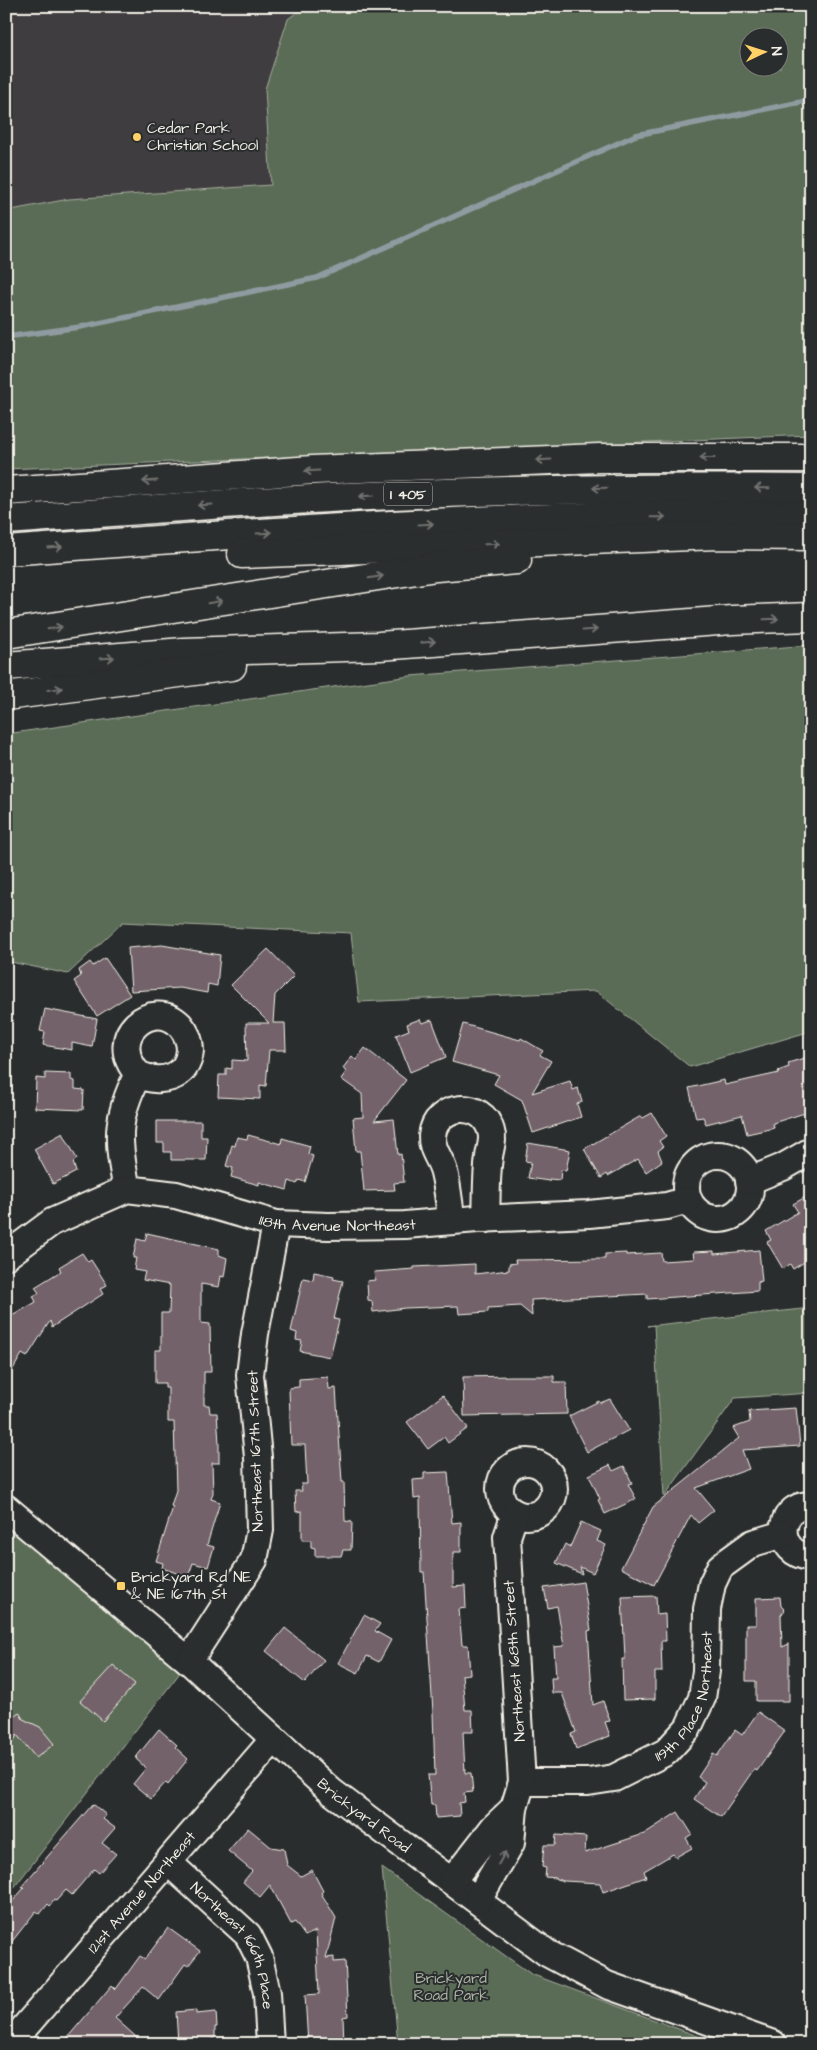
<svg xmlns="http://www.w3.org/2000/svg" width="817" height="2050" viewBox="0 0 817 2050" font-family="'Architects Daughter',sans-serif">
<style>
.built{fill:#403d40}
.green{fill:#5a6c56;stroke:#a7ae9f;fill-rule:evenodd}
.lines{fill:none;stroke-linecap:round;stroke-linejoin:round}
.stream{stroke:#909ba1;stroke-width:5.5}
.building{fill:#73626b;stroke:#f4f1e8}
.minor-casing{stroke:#f4f1e8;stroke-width:30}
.highway-casing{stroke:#f4f1e8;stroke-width:31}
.minor{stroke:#2a2d2e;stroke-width:26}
.highway{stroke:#2a2d2e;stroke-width:28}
.oneway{stroke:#71726f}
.poi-dot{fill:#ffd166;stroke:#2a2d2e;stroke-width:2}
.labels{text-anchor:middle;stroke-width:4;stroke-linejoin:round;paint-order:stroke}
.shield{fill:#2a2d2e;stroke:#b7b6b0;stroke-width:1}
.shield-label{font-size:14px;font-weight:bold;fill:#f4f1e8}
.poi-label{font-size:15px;fill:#f4f1e8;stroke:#2a2d2e;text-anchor:start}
.street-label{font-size:15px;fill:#f4f1e8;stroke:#2a2d2e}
.park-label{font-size:15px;fill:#afb5a6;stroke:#2a2d2e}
</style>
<rect width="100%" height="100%" fill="#2a2d2e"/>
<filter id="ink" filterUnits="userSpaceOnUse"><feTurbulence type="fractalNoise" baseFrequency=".02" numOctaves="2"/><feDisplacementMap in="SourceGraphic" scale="10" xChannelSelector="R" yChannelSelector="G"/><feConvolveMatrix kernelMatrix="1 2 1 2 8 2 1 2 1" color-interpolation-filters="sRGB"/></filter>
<g filter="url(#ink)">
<!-- built -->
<polygon class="built" points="6,6 305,6 288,20 265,89 271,185 69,199 6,211"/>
<!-- green -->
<g class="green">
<path d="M305 6H811V435L6 469V211L69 199 271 185 265 89 288 19ZM750 38H780V68H750Z"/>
<polygon points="811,645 811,1031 690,1067 596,991 359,1002 351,933 123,922 68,974 6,961 6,734 410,676"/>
<polygon points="811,1308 811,1393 735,1398 664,1497 654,1325 647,1326"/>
<polygon points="6,1506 189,1661 6,1898"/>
<polygon points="382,1868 531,1974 719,2044 398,2044"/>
</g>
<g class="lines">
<!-- stream -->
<polyline class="stream" points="6,337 80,327 317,278 636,135 811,100"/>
</g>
<!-- building -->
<g class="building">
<polygon points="162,945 220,955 217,986 208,984 207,993 180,988 131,991 128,948"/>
<polygon points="268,949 294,976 275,995 273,1023 285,1023 286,1050 269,1050 266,1086 260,1085 260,1099 218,1097 219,1075 226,1075 226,1068 232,1069 232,1060 247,1061 246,1023 269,1023 231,985"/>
<polygon points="105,958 130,995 97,1016 74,981 81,976 79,970 90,962 93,966"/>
<polygon points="45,1009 97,1019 92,1047 72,1043 72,1050 43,1045 45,1032 40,1031"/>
<polygon points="420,1019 422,1023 432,1020 446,1057 410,1072 396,1035 409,1030 407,1024"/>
<polygon points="463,1024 520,1040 521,1038 543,1051 540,1055 551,1061 532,1093 570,1081 573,1090 578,1088 582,1102 577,1104 581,1117 533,1133 522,1100 494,1084 499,1075 452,1062"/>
<polygon points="365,1048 406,1080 374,1121 394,1119 398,1155 401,1154 404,1182 394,1183 395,1190 364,1191 360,1151 356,1151 353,1118 363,1117 362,1094 341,1079 346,1072 343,1068 352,1056 356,1060"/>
<polygon points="811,1056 811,1111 773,1123 774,1128 747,1134 742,1115 706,1124 703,1117 696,1118 689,1088 724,1080 725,1085 779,1073 778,1071 789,1067 788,1063"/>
<polygon points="45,1073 71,1074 71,1080 75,1081 75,1089 84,1090 83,1110 35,1108 36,1078 45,1079"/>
<polygon points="652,1113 666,1136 659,1141 663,1147 658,1151 662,1161 646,1172 638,1159 608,1176 607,1174 601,1178 584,1149 641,1116 643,1118"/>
<polygon points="157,1121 201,1121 201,1137 207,1137 206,1160 171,1160 171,1152 164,1152 164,1143 157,1143"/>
<polygon points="63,1133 77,1159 73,1162 76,1172 53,1184 34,1149"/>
<polygon points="248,1135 281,1144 282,1138 310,1146 308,1154 313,1156 305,1182 299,1180 297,1184 289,1181 287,1190 259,1182 259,1185 231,1177 233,1168 226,1166 232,1145 235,1146 237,1137 247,1139"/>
<polygon points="528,1143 570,1150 566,1171 561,1170 560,1180 549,1179 549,1181 528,1178 531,1162 525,1161"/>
<polygon points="811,1194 811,1258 793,1269 790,1264 783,1269 767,1242 771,1240 766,1231 798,1212 793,1204"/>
<polygon points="147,1233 219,1249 219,1255 227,1258 224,1277 221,1276 219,1287 201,1284 201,1323 210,1324 211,1372 204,1372 204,1405 209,1405 210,1413 217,1413 219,1443 219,1463 212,1463 213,1493 211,1499 220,1502 207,1545 214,1547 208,1567 193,1563 188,1577 162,1568 163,1563 156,1561 173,1507 171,1506 176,1490 174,1422 168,1422 168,1388 165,1388 165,1383 155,1383 155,1350 161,1350 161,1313 169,1313 170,1285 143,1280 145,1272 134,1270 136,1258 133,1258 137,1239 145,1241"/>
<polygon points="759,1250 762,1281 758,1282 758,1291 647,1299 647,1294 531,1300 532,1316 520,1306 488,1308 488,1312 459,1314 458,1306 405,1308 373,1312 372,1301 368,1300 367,1281 375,1280 374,1272 414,1269 414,1267 475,1264 475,1274 509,1270 509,1264 516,1263 515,1260 605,1259 605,1254 626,1253 626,1255 661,1253 662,1261 694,1259 693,1252 714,1251 714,1254"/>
<polygon points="82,1253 88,1262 91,1260 107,1285 100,1289 103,1294 52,1327 50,1321 27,1357 22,1354 6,1381 6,1323 10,1317 36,1302 33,1296 39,1293 35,1287 61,1271 59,1267"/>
<polygon points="314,1272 334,1276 333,1279 343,1281 334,1319 339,1320 330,1357 300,1351 302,1341 296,1340 297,1333 291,1331 303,1278 313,1280"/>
<polygon points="513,1376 554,1376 554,1382 566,1382 567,1414 464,1416 463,1377"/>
<polygon points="328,1377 329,1389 336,1388 342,1482 344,1482 345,1521 352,1522 351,1550 343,1550 341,1556 315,1556 315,1548 311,1547 311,1540 302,1540 302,1511 296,1512 295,1491 302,1491 301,1484 307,1484 305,1445 291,1445 289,1388 299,1387 299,1379"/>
<polygon points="443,1395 468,1428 448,1443 444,1437 428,1449 407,1422"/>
<polygon points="610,1399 629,1430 587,1452 569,1416 599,1401 600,1403"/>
<polygon points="796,1408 800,1446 742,1450 749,1469 696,1488 714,1510 698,1523 691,1515 654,1585 621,1568 653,1507 739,1438 733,1428 750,1422 749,1411"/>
<polygon points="610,1465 613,1471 624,1466 632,1483 628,1484 636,1499 605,1514 598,1500 600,1499 589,1475"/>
<polygon points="448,1472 452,1523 461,1522 461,1552 453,1552 453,1587 465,1586 466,1608 459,1609 462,1645 468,1645 470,1674 462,1675 465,1710 472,1710 473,1732 463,1732 465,1773 471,1773 473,1792 464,1793 465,1802 459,1803 460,1816 436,1818 435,1805 431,1805 428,1775 435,1775 433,1712 424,1572 421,1572 420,1498 414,1499 413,1480 424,1479 424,1473"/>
<polygon points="581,1522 601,1531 597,1541 606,1545 593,1573 580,1567 582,1574 556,1563 565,1544 570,1547"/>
<polygon points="583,1582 591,1630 588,1631 593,1705 603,1701 610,1721 605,1722 610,1736 576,1749 571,1734 576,1732 562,1693 552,1693 551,1678 556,1678 554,1647 564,1646 557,1606 548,1608 544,1588"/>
<polygon points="656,1596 657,1615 665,1614 666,1641 661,1641 662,1672 655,1672 655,1699 623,1700 622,1659 625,1659 622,1597"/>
<polygon points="780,1597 781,1606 785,1610 781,1615 782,1647 789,1644 789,1701 756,1701 756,1681 746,1681 746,1625 756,1625 756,1598"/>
<polygon points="364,1615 380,1624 375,1631 391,1640 379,1662 367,1656 358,1673 338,1663"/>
<polygon points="285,1628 324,1660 305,1683 266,1651"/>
<polygon points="113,1665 135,1684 103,1721 80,1701"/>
<polygon points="6,1712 14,1716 19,1712 23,1719 40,1727 54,1744 36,1758 17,1735 6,1756"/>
<polygon points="758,1712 785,1731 757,1771 754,1769 721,1817 694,1799 705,1782 698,1777 713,1754 717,1756 735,1730 742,1735"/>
<polygon points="159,1729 177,1745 175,1747 188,1759 168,1784 166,1782 151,1799 133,1784 146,1768 136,1759 137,1756"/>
<polygon points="93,1804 106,1815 103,1819 115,1828 102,1843 116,1854 99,1873 94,1869 72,1895 66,1890 56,1901 54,1900 50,1906 48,1904 40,1914 36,1911 6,1949 6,1909 24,1888 22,1886"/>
<polygon points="678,1812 692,1834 686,1838 692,1848 676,1857 673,1854 644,1871 646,1877 603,1892 600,1883 564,1881 556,1879 556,1878 545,1877 546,1868 542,1867 544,1845 555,1845 556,1835 586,1837 585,1853 644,1834"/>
<polygon points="248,1828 271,1847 284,1849 287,1865 301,1876 312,1870 323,1891 321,1893 336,1918 326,1958 334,1957 334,1962 345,1961 348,2016 343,2017 344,2044 308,2044 305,1995 319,1994 316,1931 305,1936 295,1922 291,1924 270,1885 260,1897 243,1882 252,1871 228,1851"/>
<polygon points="168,1928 200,1951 188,1966 185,1964 159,2000 143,1987 115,2018 144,2044 62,2044 112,1985 116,1989 140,1956 145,1959"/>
<polygon points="196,2010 196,2014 216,2012 217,2027 215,2027 215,2035 214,2039 212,2039 213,2044 178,2043 176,2012"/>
</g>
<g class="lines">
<defs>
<g id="minor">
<circle cx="718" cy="1187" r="32"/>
<polyline points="749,1181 783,1167 811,1151"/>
<path d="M127 1189C117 1141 115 1119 138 1074 160 1085 188 1079 190 1050 190 1041 186 1032 180 1025 153 997 104 1036 138 1074"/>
<path d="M452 1221C449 1205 448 1188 444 1172 441 1159 431 1150 432 1136 435 1103 483 1099 491 1131 494 1140 490 1148 489 1157 486 1177 487 1198 486 1219"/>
<path id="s1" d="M6 1256 52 1222 127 1189 176 1195 276 1224 328 1226 405 1225 477 1219 589 1214 667 1206 688 1200"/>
<circle cx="527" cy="1489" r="27"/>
<path d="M811 1505C775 1505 774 1555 811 1557"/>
<path id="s2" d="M6 1508 189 1661 332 1792 547 1953 607 1985 773 2044"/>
<polyline points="189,1661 254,1560 260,1530 258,1457 250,1375 255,1334 276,1224"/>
<path id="s3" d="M522 1782H588L614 1778 666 1752 688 1728 702 1698 706 1671 707 1609 712 1584 720 1567 753 1543 783 1534"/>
<polyline points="514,1808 522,1782 507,1537 515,1513"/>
<path id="s4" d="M168 1862 248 1935 259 1957 267 1993 270 2044"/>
<polyline points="452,1881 494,1827 514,1808 511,1843 478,1900"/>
<path id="s5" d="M10 2044 274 1739"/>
</g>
<g id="highway">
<polyline points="6,491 313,470 599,458 811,458"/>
<path d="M6 520C102 513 197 505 293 500 465 490 638 487 811 489"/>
<path d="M6 551C274 531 542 511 811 516"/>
<polyline points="242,554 717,535 811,536"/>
<polyline points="6,634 436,567 517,560"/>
<polyline points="6,666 184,652 379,646 732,620 811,617"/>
<polyline points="6,696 232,666"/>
</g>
</defs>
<!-- minor casing -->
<use href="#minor" class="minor-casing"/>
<!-- highway casing -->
<use href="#highway" class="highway-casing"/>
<!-- minor -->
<use href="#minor" class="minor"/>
<!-- highway -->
<use href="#highway" class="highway"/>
</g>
<!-- one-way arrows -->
<defs><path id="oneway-shaft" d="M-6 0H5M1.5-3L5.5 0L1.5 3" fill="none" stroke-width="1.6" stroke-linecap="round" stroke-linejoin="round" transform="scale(1.25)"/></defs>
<g class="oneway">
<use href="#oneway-shaft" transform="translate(707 458) rotate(-180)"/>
<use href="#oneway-shaft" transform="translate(544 460) rotate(177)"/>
<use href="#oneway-shaft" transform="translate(312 471) rotate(177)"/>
<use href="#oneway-shaft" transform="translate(150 481) rotate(176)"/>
<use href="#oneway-shaft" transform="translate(600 488) rotate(179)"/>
<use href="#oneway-shaft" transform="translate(762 488) rotate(-179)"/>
<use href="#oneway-shaft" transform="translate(367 496) rotate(177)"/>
<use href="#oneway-shaft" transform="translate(205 505) rotate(177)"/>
<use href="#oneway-shaft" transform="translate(658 517) rotate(-1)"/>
<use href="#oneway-shaft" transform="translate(426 524) rotate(-3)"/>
<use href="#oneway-shaft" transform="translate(264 533) rotate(-3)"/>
<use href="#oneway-shaft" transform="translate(492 544) rotate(-2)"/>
<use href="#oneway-shaft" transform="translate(55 547) rotate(-4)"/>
<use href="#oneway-shaft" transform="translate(376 577) rotate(-9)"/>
<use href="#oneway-shaft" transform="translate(215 602) rotate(-9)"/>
<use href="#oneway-shaft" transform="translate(771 619) rotate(-2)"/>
<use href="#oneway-shaft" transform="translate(55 628) rotate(-9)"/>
<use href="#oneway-shaft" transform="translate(590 630) rotate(-4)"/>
<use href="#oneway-shaft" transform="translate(428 642) rotate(-5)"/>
<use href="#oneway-shaft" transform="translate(107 658) rotate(-4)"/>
<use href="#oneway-shaft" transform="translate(55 689) rotate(-8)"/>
<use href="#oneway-shaft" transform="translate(502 1858) rotate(-60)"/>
</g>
</g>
<!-- markers -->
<g class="poi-dot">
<circle cx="137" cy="137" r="5"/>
<rect x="116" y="1581" width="10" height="10" rx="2.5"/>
</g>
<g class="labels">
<!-- shield labels -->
<rect class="shield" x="384" y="482.5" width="48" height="23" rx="4"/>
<g class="shield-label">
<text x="408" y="499">I 405</text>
</g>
<!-- poi labels -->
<g class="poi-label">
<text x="147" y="133">Cedar Park<tspan x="147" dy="17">Christian School</tspan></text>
<text x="131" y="1582">Brickyard Rd NE<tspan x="131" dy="17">&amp; NE 167th St</tspan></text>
</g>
<!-- street labels -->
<g class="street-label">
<text dy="5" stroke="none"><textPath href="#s1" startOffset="354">118th Avenue Northeast</textPath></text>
<text transform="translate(255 1451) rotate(-92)" y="5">Northeast 167th Street</text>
<text transform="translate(514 1661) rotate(-94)" y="5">Northeast 168th Street</text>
<text dy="5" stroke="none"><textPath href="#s3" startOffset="211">119th Place Northeast</textPath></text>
<text dy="5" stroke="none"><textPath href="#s2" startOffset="472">Brickyard Road</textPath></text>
<text dy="5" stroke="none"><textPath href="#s5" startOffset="201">121st Avenue Northeast</textPath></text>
<text dy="5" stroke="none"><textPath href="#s4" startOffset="110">Northeast 166th Place</textPath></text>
</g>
<!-- park labels -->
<g class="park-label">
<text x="451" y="1983">Brickyard<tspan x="451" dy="17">Road Park</tspan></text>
</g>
</g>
<!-- margin -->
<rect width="817" height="2050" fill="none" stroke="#2a2d2e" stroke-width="25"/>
<rect x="12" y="12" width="792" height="2025" fill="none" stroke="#f4f1e8" stroke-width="2" filter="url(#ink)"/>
<!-- north arrow -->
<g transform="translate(764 52) rotate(86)"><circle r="24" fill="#2a2d2e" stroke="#7b7b78"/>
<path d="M0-4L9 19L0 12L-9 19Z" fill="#ffd166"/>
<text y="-8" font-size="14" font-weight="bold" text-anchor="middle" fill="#f4f1e8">N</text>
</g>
</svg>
